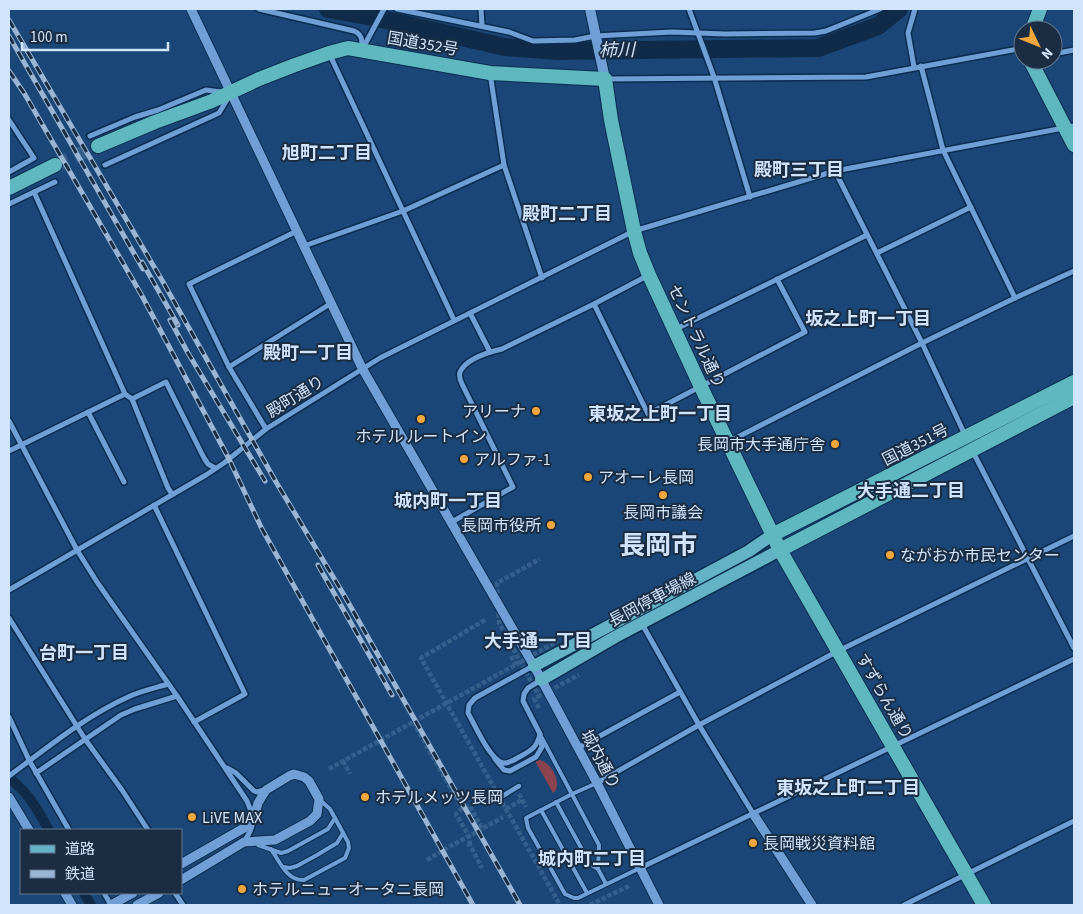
<svg xmlns="http://www.w3.org/2000/svg" width="1083" height="914" viewBox="0 0 1083 914" font-family="'Source Sans 3','Noto Sans JP',sans-serif">
<style>
.green{fill:#8b444f}
.lines{fill:none;stroke-linecap:round;stroke-linejoin:round}
.canal{stroke:#102b49;stroke-width:10}
.river{stroke:#102b49;stroke-width:18}
.pedestrian-tunnel{stroke:#355f8b;stroke-width:4.5;stroke-dasharray:4.5 2;stroke-linecap:butt}
.trunk-tunnel{stroke:#355f8b;stroke-width:14;stroke-dasharray:14 7;stroke-linecap:butt}
.service-casing{stroke:#0a2d50;stroke-width:6}
.pedestrian-casing{stroke:#0a2d50;stroke-width:7}
.minor-casing{stroke:#0a2d50;stroke-width:8}
.tertiary-casing{stroke:#0a2d50;stroke-width:11}
.secondary-casing{stroke:#0a2d50;stroke-width:12}
.primary-casing{stroke:#0a2d50;stroke-width:15}
.trunk-casing{stroke:#0a2d50;stroke-width:16}
.service{stroke:#709fd5;stroke-width:4}
.pedestrian{stroke:#709fd5;stroke-width:4.5}
.minor{stroke:#709fd5;stroke-width:5}
.tertiary{stroke:#709fd5;stroke-width:9}
.secondary{stroke:#709fd5;stroke-width:10}
.primary{stroke:#63b2c5;stroke-width:12}
.trunk{stroke:#5fb8c0;stroke-width:14}
.rail-casing{stroke:#9bb6d5;stroke-width:5}
.rail{stroke:#1a2d43;stroke-width:3;stroke-dasharray:9;stroke-linecap:butt}
.poi-dot{fill:#efa73e;stroke:#1a2d43;stroke-width:2}
.labels{text-anchor:middle;stroke-width:4;stroke-linejoin:round;paint-order:stroke}
.street-label{font-size:16px;fill:#d0e4fb;stroke:#1a2d43}
.poi-label{font-size:16px;fill:#d0e4fb;stroke:#1a2d43;text-anchor:start}
.water-label{font-size:18px;font-style:italic;fill:#cee2f9;stroke:#1a2d43}
.neighbourhood-label{font-size:18px;font-weight:bold;fill:#d0e4fb;stroke:#1a2d43}
.town-label{font-size:26px;font-weight:bold;fill:#d0e4fb;stroke:#1a2d43}
</style>
<rect width="100%" height="100%" fill="#1a4777"/>
<!-- green -->
<path class="green" d="M540 760C551 763 560 779 556 790L553 793 535 761Z"/>
<g class="lines">
<!-- canal -->
<g class="canal">
<path d="M9 778C30 794 36 808 49 830"/>
<polyline points="84,893 91,905"/>
</g>
<!-- river -->
<polyline class="river" points="328,9 373,17 505,47 557,51 818,48 878,26 899,9"/>
<!-- pedestrian-tunnel -->
<g class="pedestrian-tunnel">
<polyline points="498,600 497,583 540,559"/>
<polyline points="498,607 499,623 539,696 579,675"/>
<polyline points="485,620 421,658 560,905"/>
<polyline points="511,656 516,665"/>
<polyline points="539,708 534,699 539,696"/>
<polyline points="413,722 462,808"/>
<polyline points="343,761 350,774"/>
<polyline points="329,769 558,641"/>
<polyline points="519,794 526,807"/>
<polyline points="506,809 522,800"/>
<polyline points="455,844 503,817"/>
<polyline points="467,844 470,845 482,868"/>
<polyline points="470,845 469,836 456,814 462,808 470,806 482,829"/>
<polyline points="427,860 456,843"/>
<polyline points="590,905 629,886"/>
</g>
<!-- trunk-tunnel -->
<polyline class="trunk-tunnel" points="55,165 98,146"/>
<defs>
<g id="service">
<polyline points="542,738 599,845 598,869 606,884"/>
<polyline points="597,783 572,794 526,818 528,828 565,894 574,898 578,898 640,868"/>
<polyline points="556,802 590,864 598,869"/>
<polyline points="541,810 587,893"/>
<polyline points="258,845 281,853 288,851 328,829 335,818"/>
<path d="M271 849C280 862 287 881 304 880L345 858 349 848 348 842 330 809 321 801"/>
<polyline points="283,867 290,868 297,866 317,855 337,843 343,833"/>
</g>
<polyline id="pedestrian" points="501,797 519,786"/>
<g id="minor">
<path d="M259 9 354 31C363 35 362 41 362 50"/>
<polyline points="397,9 509,32 533,41 575,40 595,36 672,32 725,34 815,33 826,31 880,9"/>
<polyline points="481,9 482,26"/>
<polyline points="689,9 714,77 750,197"/>
<polyline points="363,48 384,9"/>
<polyline points="329,53 454,320"/>
<polyline points="1053,54 1074,50"/>
<polyline points="921,66 943,150 1015,298"/>
<polyline points="914,67 908,33 915,9"/>
<polyline points="490,73 504,165 542,278"/>
<polyline points="605,79 866,77 1023,48"/>
<polyline points="9,120 34,158 9,172"/>
<polyline points="90,136 135,117 158,110 206,90 221,92"/>
<polyline points="105,165 219,113 228,98"/>
<polyline points="835,171 922,343 965,435"/>
<polyline points="34,192 55,182"/>
<polyline points="9,204 34,192 125,394 132,399 166,382 204,458 208,464 215,468"/>
<polyline points="304,246 403,211 504,165"/>
<polyline points="877,253 971,207"/>
<polyline points="594,304 648,414 805,332 777,279"/>
<polyline points="470,313 490,352"/>
<polyline points="676,329 867,235"/>
<polyline points="229,367 330,304"/>
<polyline points="132,399 168,488 172,494"/>
<polyline points="88,412 124,482"/>
<path d="M9 421 77 550 97 582 177 696 247 801C255 820 255 825 244 842"/>
<polyline points="266,429 229,367 189,284 297,231"/>
<polyline points="728,442 922,343 1015,298 1074,271"/>
<polyline points="9,451 125,394"/>
<polyline points="973,452 1074,648"/>
<polyline points="154,505 245,694 194,722"/>
<path d="M450 523 513 487 462 384C460 380 459 376 460 372 466 359 489 352 502 349L594 304 647 276"/>
<polyline points="9,590 206,475 224,463 266,429 380,358 634,231 835,171 1074,126"/>
<polyline points="9,618 85,739 122,790 148,830"/>
<polyline points="642,624 699,725 754,815"/>
<path d="M533 666 475 698 469 705 468 713C475 725 490 760 503 763 509 764 515 759 521 756 532 750 537 747 540 734"/>
<polyline points="9,717 29,760 69,830"/>
<polyline points="578,748 680,692"/>
<polyline points="495,759 504,770 510,771 536,757 542,747 540,734 523,701 524,694 528,688 541,680"/>
<polyline points="227,768 236,773 254,791 257,792 264,790"/>
<polyline points="36,773 121,715 135,709 177,696"/>
<path d="M9 776C47 748 84 717 128 697 140 691 155 688 168 684"/>
<polyline points="597,783 699,725 838,651 1074,536"/>
<polyline points="640,868 1074,659"/>
<polyline points="104,893 111,905"/>
<polyline points="175,893 183,905"/>
<polyline points="904,905 1074,821"/>
</g>
<g id="tertiary">
<polyline points="191,9 362,368 534,666 597,783 659,905"/>
<polyline points="9,797 29,830"/>
<polyline points="754,815 812,905"/>
<polyline points="181,864 244,828 254,818 258,803 266,790 289,776 294,774 304,777 309,781 319,799 317,814 310,821 275,840 244,842 181,880"/>
<polyline points="65,893 72,905"/>
<polyline points="111,905 133,893"/>
<polyline points="137,905 159,893"/>
</g>
<polyline id="secondary" points="590,9 605,79"/>
<g id="primary">
<polyline points="534,666 749,551 772,535"/>
<polyline points="541,680 615,637 780,550"/>
</g>
<g id="trunk">
<polyline points="1032,30 1040,9"/>
<polyline points="1030,60 1074,145"/>
<polyline points="98,146 155,122 212,101 259,79 295,65 329,53 348,48 490,73 605,79 611,120 634,231 640,253 649,275 701,387 780,550 984,905"/>
<polyline points="9,188 55,165"/>
<polyline points="772,535 1074,382"/>
<polyline points="780,550 1074,397"/>
</g>
</defs>
<!-- service casing -->
<use href="#service" class="service-casing"/>
<!-- pedestrian casing -->
<use href="#pedestrian" class="pedestrian-casing"/>
<!-- minor casing -->
<use href="#minor" class="minor-casing"/>
<!-- tertiary casing -->
<use href="#tertiary" class="tertiary-casing"/>
<!-- secondary casing -->
<use href="#secondary" class="secondary-casing"/>
<!-- primary casing -->
<use href="#primary" class="primary-casing"/>
<!-- trunk casing -->
<use href="#trunk" class="trunk-casing"/>
<!-- service -->
<use href="#service" class="service"/>
<!-- pedestrian -->
<use href="#pedestrian" class="pedestrian"/>
<!-- minor -->
<use href="#minor" class="minor"/>
<!-- tertiary -->
<use href="#tertiary" class="tertiary"/>
<!-- secondary -->
<use href="#secondary" class="secondary"/>
<!-- primary -->
<use href="#primary" class="primary"/>
<!-- trunk -->
<use href="#trunk" class="trunk"/>
<defs>
<g id="rail">
<polyline points="9,20 163,282 276,482 344,595 520,905"/>
<polyline points="9,36 143,269"/>
<polyline points="9,71 24,93 141,294 229,459 262,529 473,905"/>
<polyline points="142,262 178,325"/>
<polyline points="170,320 188,353 265,481"/>
<polyline points="318,565 392,695"/>
</g>
</defs>
<!-- rail casing -->
<use href="#rail" class="rail-casing"/>
<!-- rail -->
<use href="#rail" class="rail"/>
</g>
<!-- markers -->
<g class="poi-dot">
<circle cx="536" cy="411" r="5"/>
<circle cx="421" cy="419" r="5"/>
<circle cx="835" cy="444" r="5"/>
<circle cx="464" cy="459" r="5"/>
<circle cx="588" cy="477" r="5"/>
<circle cx="663" cy="495" r="5"/>
<circle cx="551" cy="525" r="5"/>
<circle cx="890" cy="555" r="5"/>
<circle cx="365" cy="797" r="5"/>
<circle cx="192" cy="817" r="5"/>
<circle cx="753" cy="843" r="5"/>
<circle cx="242" cy="889" r="5"/>
</g>
<g class="labels">
<!-- street labels -->
<g class="street-label">
<text transform="translate(423 43) rotate(10)" y="6">国道352号</text>
<text transform="translate(697 336) rotate(65)" y="6">セントラル通り</text>
<text transform="translate(295 396) rotate(-32)" y="6">殿町通り</text>
<text transform="translate(915 444) rotate(-27)" y="6">国道351号</text>
<text transform="translate(652 599) rotate(-28)" y="6">長岡停車場線</text>
<text transform="translate(885 696) rotate(60)" y="6">すずらん通り</text>
<text transform="translate(601 759) rotate(62)" y="6">城内通り</text>
</g>
<!-- poi labels -->
<g class="poi-label">
<text x="526" y="417" text-anchor="end">アリーナ</text>
<text x="421" y="442" text-anchor="middle">ホテル ルートイン</text>
<text x="825" y="450" text-anchor="end">長岡市大手通庁舎</text>
<text x="474" y="465">アルファ-1</text>
<text x="598" y="483">アオーレ長岡</text>
<text x="663" y="518" text-anchor="middle">長岡市議会</text>
<text x="541" y="531" text-anchor="end">長岡市役所</text>
<text x="900" y="561">ながおか市民センター</text>
<text x="375" y="803">ホテルメッツ長岡</text>
<text x="202" y="823">LiVE MAX</text>
<text x="763" y="849">長岡戦災資料館</text>
<text x="252" y="895">ホテルニューオータニ長岡</text>
</g>
<!-- water labels -->
<g class="water-label">
<text transform="translate(617 50) rotate(-1)" y="6">柿川</text>
</g>
<!-- neighbourhood labels -->
<g class="neighbourhood-label">
<text x="327" y="159">旭町二丁目</text>
<text x="799" y="176">殿町三丁目</text>
<text x="567" y="220">殿町二丁目</text>
<text x="868" y="325">坂之上町一丁目</text>
<text x="308" y="359">殿町一丁目</text>
<text x="660" y="420">東坂之上町一丁目</text>
<text x="911" y="497">大手通二丁目</text>
<text x="448" y="507">城内町一丁目</text>
<text x="538" y="647">大手通一丁目</text>
<text x="84" y="659">台町一丁目</text>
<text x="848" y="794">東坂之上町二丁目</text>
<text x="592" y="865">城内町二丁目</text>
</g>
<!-- town labels -->
<g class="town-label">
<text x="658" y="554">長岡市</text>
</g>
</g>
<!-- border -->
<rect width="1083" height="914" fill="none" stroke="#d0e4fb" stroke-width="20"/>
<!-- legend -->
<rect x="20" y="829" width="162" height="65" fill="#1a2d43" stroke="#63768d"/>
<rect x="30" y="845" width="25" height="8" fill="#63b2c5" stroke="#63768d"/>
<text x="65" y="854" font-size="15" fill="#d0e4fb">道路</text>
<rect x="30" y="870" width="25" height="8" fill="#9bb6d5" stroke="#63768d"/>
<text x="65" y="879" font-size="15" fill="#d0e4fb">鉄道</text>
<!-- north arrow -->
<g transform="translate(1038 45) rotate(133)"><circle r="24" fill="#1a2d43" stroke="#63768d"/>
<path d="M0-4L9 19L0 12L-9 19Z" fill="#efa73e"/>
<text y="-8" font-size="14" font-weight="bold" text-anchor="middle" fill="#d0e4fb">N</text>
</g>
<!-- scale -->
<path d="M22 42v8h146v-8" fill="none" stroke="#d0e4fb" stroke-width="2.5"/>
<text x="30" y="42" font-size="15" fill="#d0e4fb" stroke="#1a2d43" stroke-width="4" paint-order="stroke">100 m</text>
</svg>
